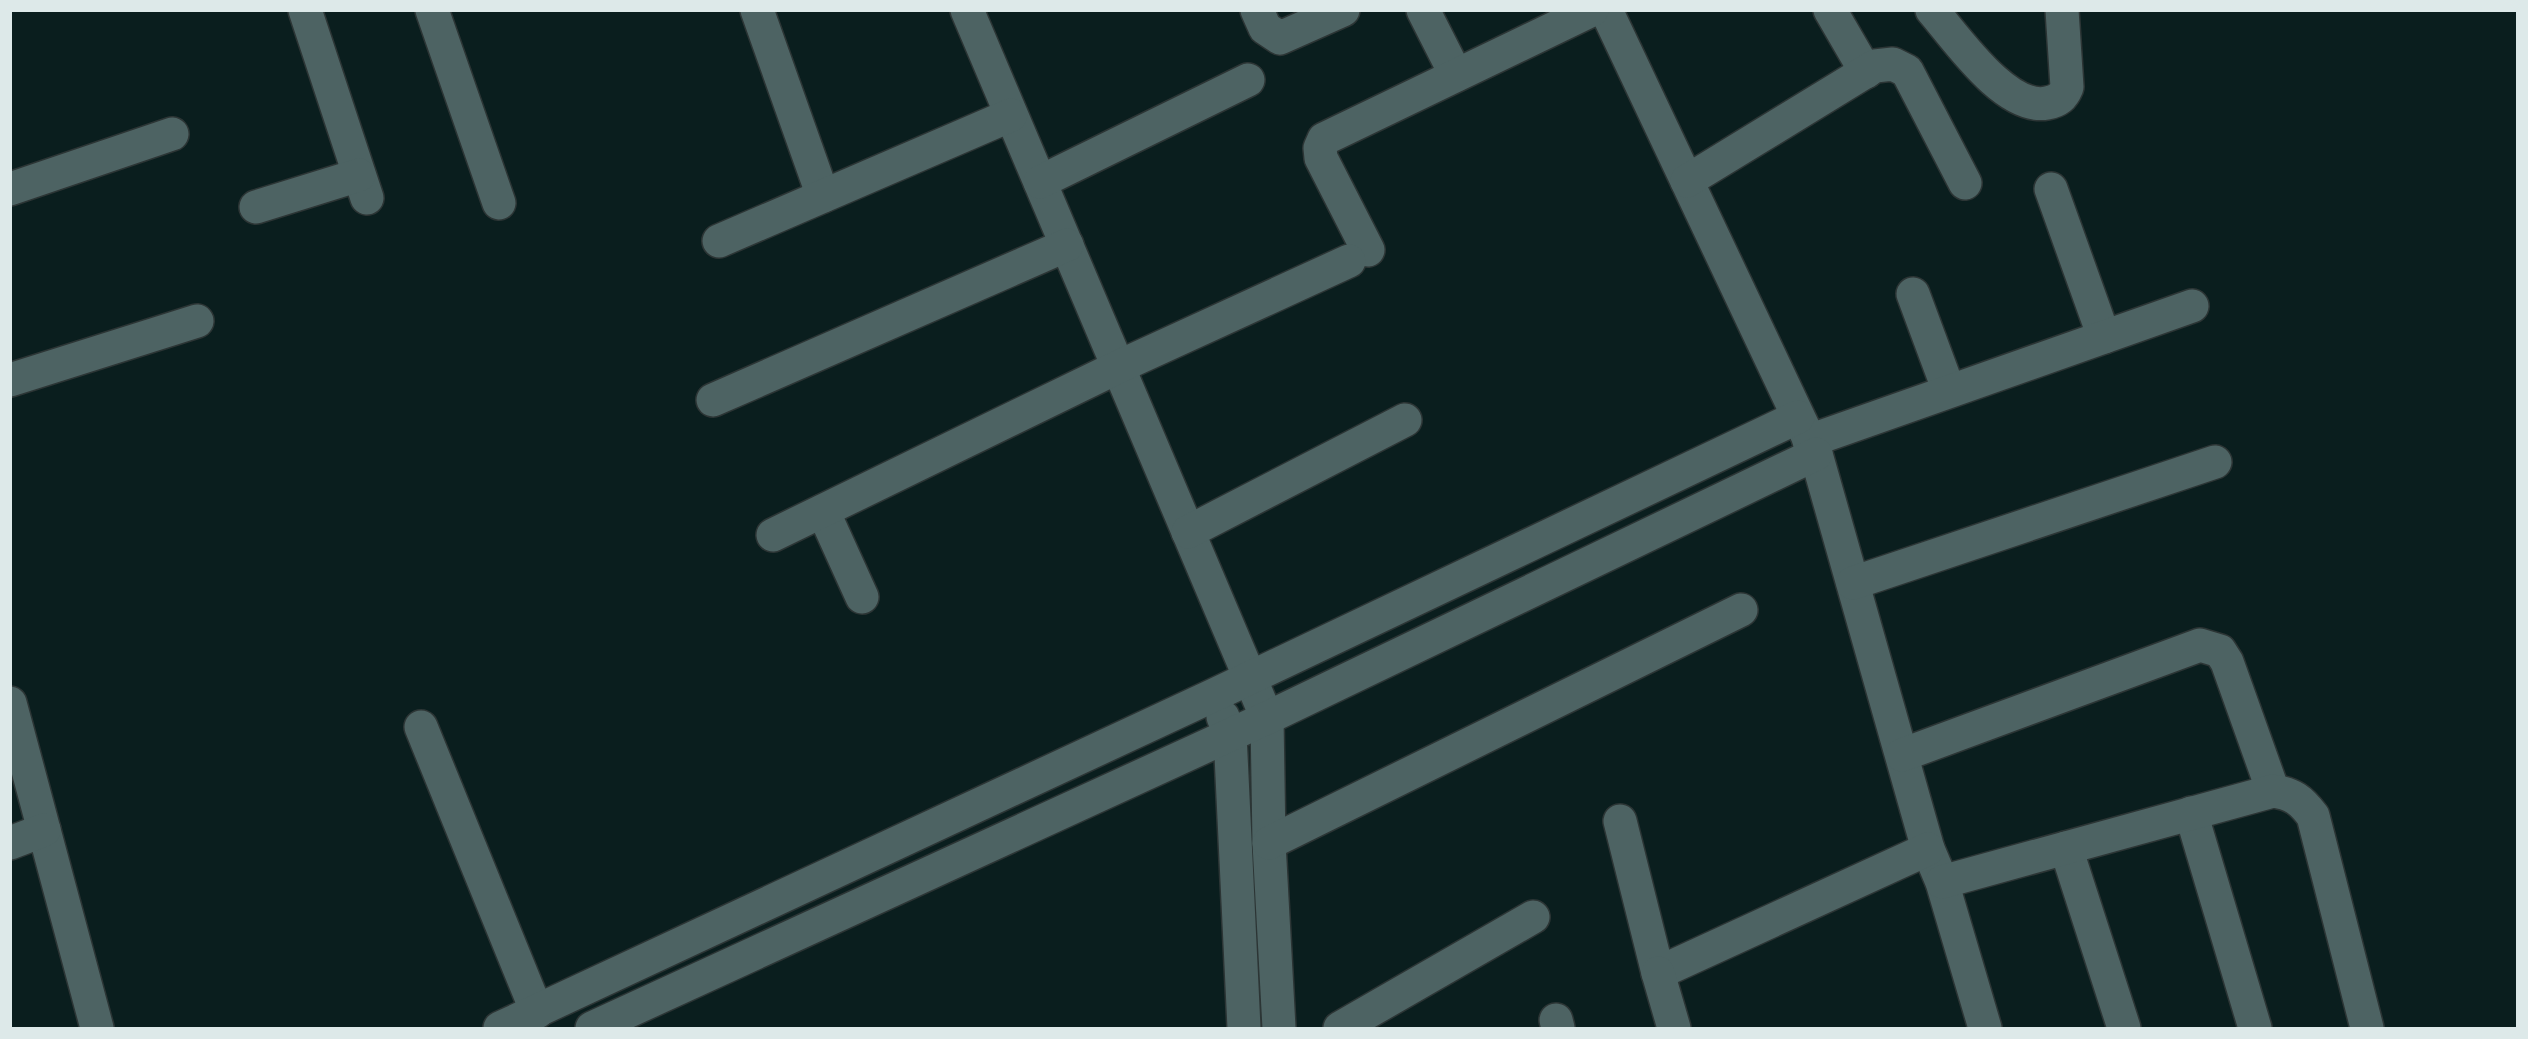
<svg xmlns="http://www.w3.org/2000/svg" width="2528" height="1039" viewBox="0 0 2528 1039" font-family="'Asap Condensed',sans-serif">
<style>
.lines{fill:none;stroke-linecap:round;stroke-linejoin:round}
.minor-casing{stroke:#2c3535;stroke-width:36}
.minor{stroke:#4d6363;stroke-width:33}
</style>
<rect width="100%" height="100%" fill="#0a1e1e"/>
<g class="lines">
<defs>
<g id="minor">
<polyline points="305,10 367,198"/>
<polyline points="432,10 499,203"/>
<polyline points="757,10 823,196"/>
<polyline points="967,10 1267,718 1269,843 1279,1028"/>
<polyline points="1257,10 1265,28 1280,38 1343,10"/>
<polyline points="1423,10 1456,75"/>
<polyline points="1606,10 1816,454 1928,849 1942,882 1985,1028"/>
<polyline points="1830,10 1866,72"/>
<path d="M1932 10C1957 39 2006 111 2047 103 2058 101 2063 97 2067 87L2062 10"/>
<polyline points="1687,181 1875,66 1893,64 1907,71 1965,183"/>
<polyline points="1040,182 1248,80"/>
<polyline points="10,189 172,134"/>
<polyline points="2051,189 2104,337"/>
<polyline points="256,207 359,175"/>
<polyline points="719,241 1011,115"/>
<polyline points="1368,250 1321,158 1320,148 1324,139 1592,10"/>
<polyline points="1913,294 1949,391"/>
<polyline points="10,380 197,321"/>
<polyline points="713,400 1067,245"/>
<polyline points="1809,441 2192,306"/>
<polyline points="823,511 862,597"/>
<polyline points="1188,532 1405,420"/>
<polyline points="773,535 1118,367 1349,261"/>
<polyline points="1853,583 2215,462"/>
<polyline points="10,703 97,1028"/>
<polyline points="1223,717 1230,734 1244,1028"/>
<polyline points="421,727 537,1012"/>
<polyline points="1902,755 2200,645 2220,651 2227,662 2273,791"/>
<polyline points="2191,813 2255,1028"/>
<polyline points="1620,821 1658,973 1928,849"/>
<polyline points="10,843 44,830"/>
<polyline points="1269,843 1741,610"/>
<polyline points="2066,848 2124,1028"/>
<path d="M1942 882 2273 791C2293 794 2301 800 2313 816L2367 1028"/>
<polyline points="1658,973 1674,1028"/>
<polyline points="1556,1020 1558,1028"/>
<polyline points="500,1028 1214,695 1798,417"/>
<polyline points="592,1028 1267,718 1816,454"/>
<polyline points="1340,1028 1533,917"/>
</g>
</defs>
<!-- minor casing -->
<use href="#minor" class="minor-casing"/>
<!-- minor -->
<use href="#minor" class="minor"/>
</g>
<!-- border -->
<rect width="2528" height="1039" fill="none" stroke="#dde9e9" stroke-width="24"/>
</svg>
